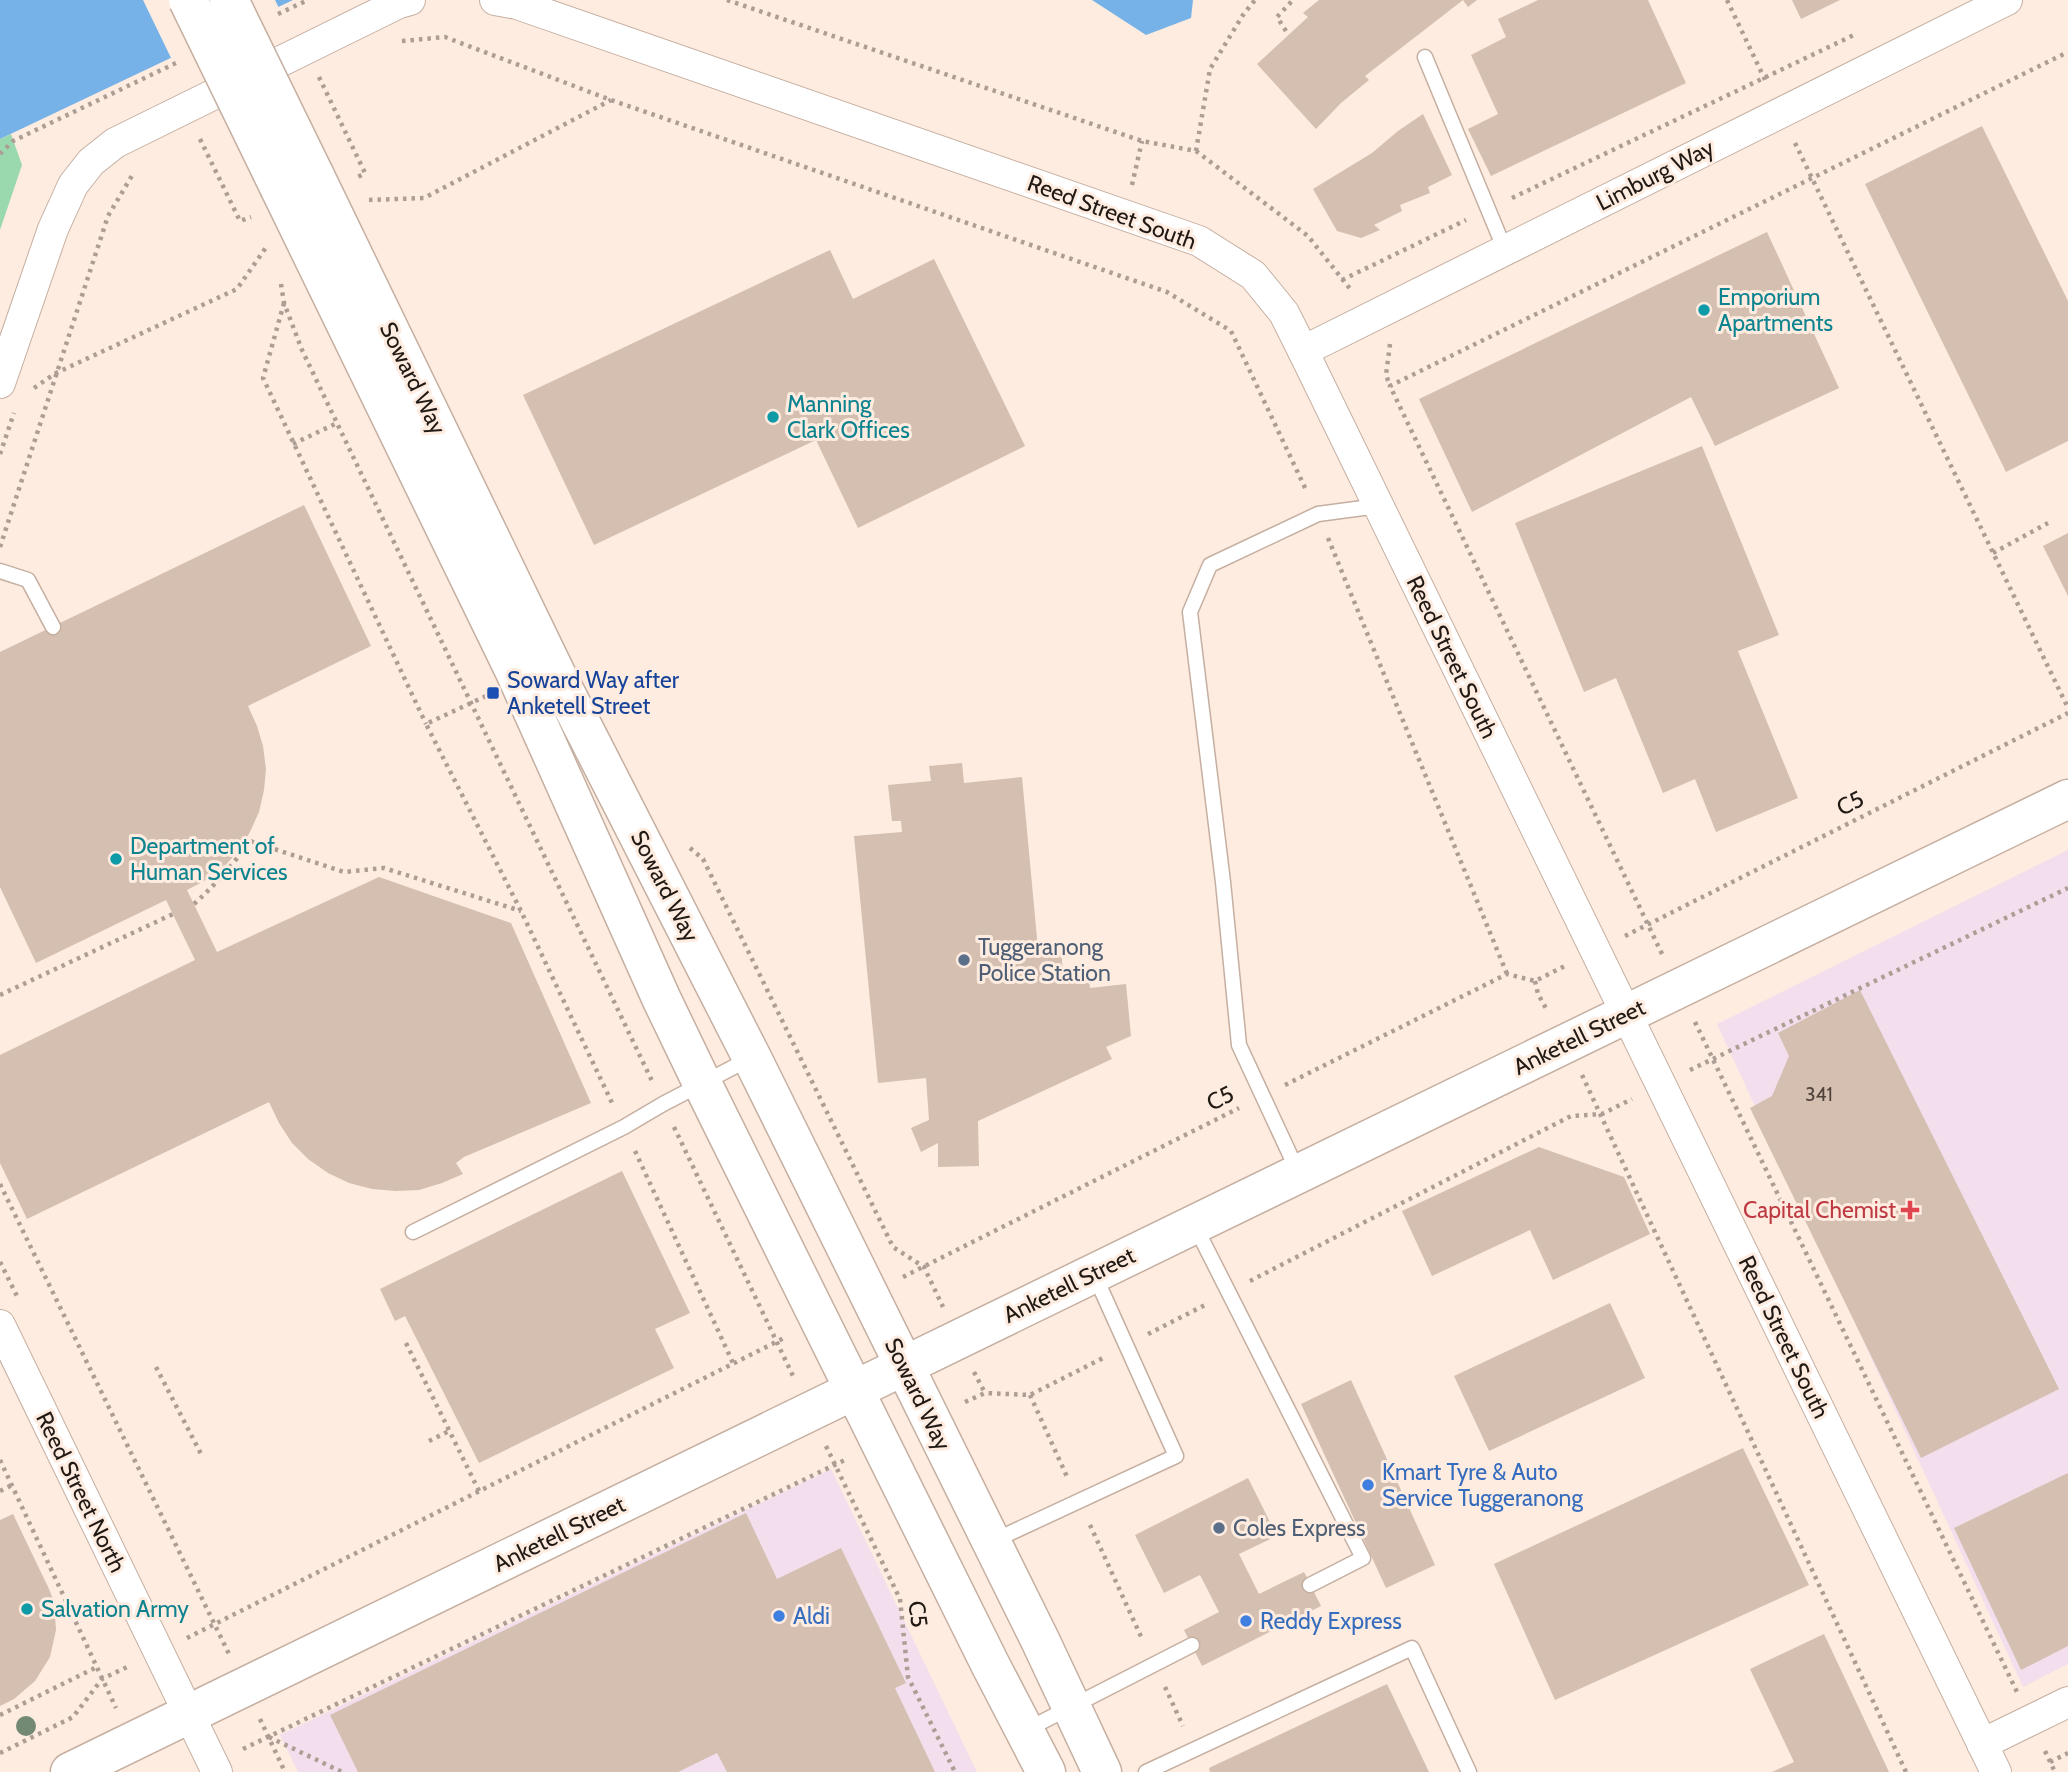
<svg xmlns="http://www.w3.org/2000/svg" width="2068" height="1772" viewBox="0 0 2068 1772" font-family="Cabin,sans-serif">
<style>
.commercial{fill:#f3deed}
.green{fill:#9ad9ad}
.water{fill:#76b2e7}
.pier{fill:#feece0}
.building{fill:#d4bfb0}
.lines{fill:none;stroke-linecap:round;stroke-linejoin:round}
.lane-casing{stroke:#c5afa1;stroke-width:17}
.street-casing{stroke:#c5afa1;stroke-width:32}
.secondary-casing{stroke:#c5afa1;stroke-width:41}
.primary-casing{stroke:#c5afa1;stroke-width:41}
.path{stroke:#ac9e95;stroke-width:4.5;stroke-dasharray:3.5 5;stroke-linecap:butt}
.lane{stroke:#fff;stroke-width:14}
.street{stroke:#fff;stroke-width:30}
.secondary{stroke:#fff;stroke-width:38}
.primary{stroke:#fff;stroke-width:38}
.primary-bridge-casing{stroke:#c5afa1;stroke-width:41;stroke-linecap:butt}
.primary-bridge{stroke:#fff;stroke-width:38}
.tree{fill:#728973}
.culture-dot{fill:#0f9aa8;stroke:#feece0;stroke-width:2.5}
.transit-dot{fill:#1a4fb4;stroke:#feece0;stroke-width:2.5}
.service-dot{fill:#5c6f8a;stroke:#feece0;stroke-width:2.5}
.health-dot{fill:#e0444e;stroke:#feece0;stroke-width:2.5}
.shop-dot{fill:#3f7fe0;stroke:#feece0;stroke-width:2.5}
.labels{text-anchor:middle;stroke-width:6;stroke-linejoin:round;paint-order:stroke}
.number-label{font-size:19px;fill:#4e423b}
.street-label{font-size:23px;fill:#211914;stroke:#feece0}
.culture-label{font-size:23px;fill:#0d838f;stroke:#feece0;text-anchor:start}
.transit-label{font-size:23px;fill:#164399;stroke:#feece0;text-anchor:start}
.service-label{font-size:23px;fill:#4e5e75;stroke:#feece0;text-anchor:start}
.health-label{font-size:23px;fill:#be3a42;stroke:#feece0;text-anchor:end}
.shop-label{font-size:23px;fill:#366cbe;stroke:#feece0;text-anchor:start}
</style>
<rect width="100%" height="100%" fill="#feece0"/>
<!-- commercial -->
<g class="commercial">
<polygon points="2068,850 2068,1664 2023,1687 1717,1024"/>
<polygon points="831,1469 977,1772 298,1772 280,1735"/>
</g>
<!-- green -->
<polygon class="green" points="11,134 22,165 0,230 0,139"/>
<!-- water -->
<g class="water">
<polygon points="0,0 293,0 0,139"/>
<polygon points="1092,0 1193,0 1191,18 1146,35"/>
</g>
<!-- pier -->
<polygon class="pier" points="143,0 275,0 280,10 172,60"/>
<!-- building -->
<g class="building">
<polygon points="1319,0 1477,0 1468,7 1463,0 1365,76 1369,80 1341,103 1316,129 1257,64 1308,17 1303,13"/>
<polygon points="1538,0 1648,0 1686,83 1491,176 1468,129 1498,114 1471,55 1506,37 1498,19"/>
<polygon points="1792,0 1840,0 1801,19"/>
<polygon points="1423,114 1452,175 1428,187 1430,193 1400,205 1402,211 1374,225 1380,230 1361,238 1337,231 1313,189 1372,153 1398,131"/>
<polygon points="1982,126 2068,301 2068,441 2006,472 1865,184"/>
<polygon points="1767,232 1839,388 1715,446 1691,397 1472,512 1419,399"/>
<polygon points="830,250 853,299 934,259 1025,446 858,528 816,440 594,545 523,395"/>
<polygon points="1702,446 1779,635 1738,651 1798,798 1716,832 1695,779 1663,793 1616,678 1584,692 1515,523"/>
<polygon points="304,505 371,646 248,706 257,726 263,746 266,769 264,790 259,812 250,832 239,850 224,867 206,880 187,890 217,952 379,877 511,923 591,1103 464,1157 456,1163 463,1174 442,1183 419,1190 396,1191 372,1189 349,1183 328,1173 308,1159 292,1143 279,1123 269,1102 27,1219 0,1163 0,1055 195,960 166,900 36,963 0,887 0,652"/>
<polygon points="2068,533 2068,596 2043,546"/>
<polygon points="962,763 964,783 1022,777 1038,949 1061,947 1063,974 1088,971 1090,988 1126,984 1131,1036 1106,1047 1112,1059 978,1121 979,1166 938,1167 938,1143 921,1152 911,1128 929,1120 926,1078 878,1083 854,836 902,832 901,821 892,821 888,785 931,781 929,766"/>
<polygon points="1860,990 2059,1389 1921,1458 1750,1108 1772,1096 1789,1056 1778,1033"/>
<polygon points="1539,1147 1624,1177 1650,1234 1553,1280 1530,1230 1432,1276 1402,1211"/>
<polygon points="622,1171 690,1313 655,1329 674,1368 479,1463 405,1316 395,1321 380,1289"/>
<polygon points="1610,1303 1645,1378 1489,1451 1454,1376"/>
<polygon points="1351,1380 1435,1565 1386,1588 1301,1404"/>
<polygon points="1743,1448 1809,1585 1555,1700 1494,1564"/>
<polygon points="2068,1473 2068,1646 2021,1670 1954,1528"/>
<polygon points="1248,1478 1277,1536 1239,1554 1259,1594 1304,1572 1321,1606 1202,1666 1184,1630 1219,1612 1200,1575 1164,1593 1135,1535"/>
<polygon points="746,1513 777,1579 841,1548 906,1683 895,1688 935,1772 727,1772 717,1753 678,1772 358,1772 330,1715"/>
<polygon points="13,1514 49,1589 54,1602 56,1630 50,1657 35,1681 14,1699 0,1706 0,1520"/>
<polygon points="1824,1634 1889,1772 1772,1772 1794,1762 1750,1669"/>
<polygon points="1387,1684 1429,1772 1210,1772 1209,1768"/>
</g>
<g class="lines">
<defs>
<g id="lane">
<polyline points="1425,57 1505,250"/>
<polyline points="0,571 28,580 53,627"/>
<polyline points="1298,1172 1239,1045 1223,882 1190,612 1210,565 1318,514 1378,506"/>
<polyline points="1194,1224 1363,1558 1310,1585"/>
<polyline points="413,1232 624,1127 663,1104 751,1058"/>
<polyline points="993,1541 1176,1456 1095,1276"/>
<polyline points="1026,1730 1192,1645"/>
<polyline points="1146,1772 1412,1648 1469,1772"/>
</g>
<g id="street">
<polyline points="495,0 517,4 1199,241 1253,275 1284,313 1303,351 1996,1772"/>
<polyline points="1303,351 2007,0"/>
<polyline points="0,383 53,229 73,185 91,162 115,143 399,3 410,0"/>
<polyline points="0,1325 217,1772"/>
<polyline points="1982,1744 2068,1702"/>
</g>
<polyline id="secondary" points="70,1772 2068,799"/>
<g id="primary">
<polyline points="314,174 559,680 752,1058 1040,1640 1102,1772"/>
<polyline points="280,189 515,672 662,1000 702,1083 990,1664 1046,1772"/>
</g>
</defs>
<!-- lane casing -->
<use href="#lane" class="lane-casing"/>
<!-- street casing -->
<use href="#street" class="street-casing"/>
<!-- secondary casing -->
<use href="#secondary" class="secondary-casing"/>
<!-- primary casing -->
<use href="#primary" class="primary-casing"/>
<!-- path -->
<g class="path">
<polyline points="727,0 1142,141 1196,151 1308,236 1351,290"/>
<polyline points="1727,0 1767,84"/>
<polyline points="278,14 308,0"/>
<polyline points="1286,31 1277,17 1293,0"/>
<polyline points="402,41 445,37 611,100 1167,292 1231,331 1307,492"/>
<polyline points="319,77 365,173 356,178"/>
<polyline points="200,139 240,221 251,217"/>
<polyline points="1795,143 2068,708"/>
<polyline points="1196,151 1210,69 1243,15 1255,0"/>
<polyline points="0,154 13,141 178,62"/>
<polyline points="1132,185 1142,141"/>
<polyline points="1512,198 1854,35"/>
<polyline points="369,200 424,198 611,100"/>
<polyline points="1342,280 1466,220"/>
<polyline points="281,284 284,303 302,350 652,1081"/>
<polyline points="284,303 263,378 426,724"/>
<polyline points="1390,344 1386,375 1390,386"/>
<polyline points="34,388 56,373 237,289 267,246"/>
<polyline points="293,444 337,423"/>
<polyline points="0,454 14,413"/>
<polyline points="1328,538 1507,974"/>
<polyline points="0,547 108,216 133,174"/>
<polyline points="1993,553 2048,523"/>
<polyline points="486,696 426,724 521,911 613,1105"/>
<polyline points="690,848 703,859 893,1247 924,1267 943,1307"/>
<path d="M194 904C215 885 233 865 250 841L344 872 384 868 521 911"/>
<polyline points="1625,936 2068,713"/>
<polyline points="1662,954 1390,386 2068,52"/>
<polyline points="1535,981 1538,994 1548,1012"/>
<polyline points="0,995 173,914"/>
<polyline points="1695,1022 2017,1692"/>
<polyline points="1690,1070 2068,888"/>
<polyline points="1582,1075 1906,1772"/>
<polyline points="1285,1085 1507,974 1535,981 1567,965"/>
<polyline points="674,1127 794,1378"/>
<polyline points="635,1151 733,1363"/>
<polyline points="0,1184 229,1654"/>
<polyline points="0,1262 17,1296"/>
<polyline points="903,1277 1239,1108"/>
<polyline points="1250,1281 1571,1116 1602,1114 1632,1099"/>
<polyline points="1148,1334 1205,1305"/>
<polyline points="406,1343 479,1491"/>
<polyline points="156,1367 201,1454"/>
<polyline points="974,1372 985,1393"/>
<polyline points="1030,1395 1068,1479"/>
<polyline points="965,1402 985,1393 1030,1395 1103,1358"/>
<polyline points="429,1441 449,1431"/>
<polyline points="826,1446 900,1599 908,1677 955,1772"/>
<polyline points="0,1460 116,1708"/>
<polyline points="0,1491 12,1485"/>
<polyline points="1090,1525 1143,1641"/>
<polyline points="187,1638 786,1337"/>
<polyline points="1165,1687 1183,1726"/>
<polyline points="0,1715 97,1667"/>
<polyline points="260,1719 285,1772"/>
<polyline points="269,1737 342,1772"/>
<polyline points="243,1749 847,1459"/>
<polyline points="2045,1751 2055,1772"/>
<polyline points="0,1753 73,1717 102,1679 129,1666"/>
<polyline points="2050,1762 2068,1753"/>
</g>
<!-- lane -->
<use href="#lane" class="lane"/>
<!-- street -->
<use href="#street" class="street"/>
<!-- secondary -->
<use href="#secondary" class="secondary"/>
<!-- primary -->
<use href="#primary" class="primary"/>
<defs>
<g id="primary-bridge">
<polyline points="188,0 280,189"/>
<polyline points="229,0 314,174"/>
</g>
</defs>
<!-- primary-bridge casing -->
<use href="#primary-bridge" class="primary-bridge-casing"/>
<!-- primary-bridge -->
<use href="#primary-bridge" class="primary-bridge"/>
</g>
<!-- trees -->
<circle class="tree" cx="26" cy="1726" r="10"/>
<!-- markers -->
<g class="culture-dot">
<circle cx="1704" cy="310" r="7"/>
<circle cx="773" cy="417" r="7"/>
<circle cx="116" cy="859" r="7"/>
<circle cx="27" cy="1609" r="7"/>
</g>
<rect class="transit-dot" x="486" y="686" width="14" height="14" rx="3.5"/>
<g class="service-dot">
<circle cx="964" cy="960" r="7"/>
<circle cx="1219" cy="1528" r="7"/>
</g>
<path class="health-dot" d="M1906.5 1199.5h7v7h7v7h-7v7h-7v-7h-7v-7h7z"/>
<g class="shop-dot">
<circle cx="1368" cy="1485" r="7"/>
<circle cx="779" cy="1616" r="7"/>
<circle cx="1246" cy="1621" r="7"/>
</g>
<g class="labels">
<!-- number labels -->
<g class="number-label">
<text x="1819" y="1101">341</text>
</g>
<!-- street labels -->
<g class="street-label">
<text transform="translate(1655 175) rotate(-27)" y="8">Limburg Way</text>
<text transform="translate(1112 212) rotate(20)" y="8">Reed Street South</text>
<text transform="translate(413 378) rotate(64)" y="8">Soward Way</text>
<text transform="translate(1452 657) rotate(64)" y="8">Reed Street South</text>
<text transform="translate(1850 803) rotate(-27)" y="8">C5</text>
<text transform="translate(665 886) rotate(63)" y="8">Soward Way</text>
<text transform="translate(1579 1037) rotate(-26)" y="8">Anketell Street</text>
<text transform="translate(1220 1098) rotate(-27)" y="8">C5</text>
<text transform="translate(1069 1285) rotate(-26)" y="8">Anketell Street</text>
<text transform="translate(1784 1337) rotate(64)" y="8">Reed Street South</text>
<text transform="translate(918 1394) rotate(64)" y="8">Soward Way</text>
<text transform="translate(81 1492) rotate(64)" y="8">Reed Street North</text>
<text transform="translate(559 1534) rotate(-26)" y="8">Anketell Street</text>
<text transform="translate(918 1614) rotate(82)" y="8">C5</text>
</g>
<!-- culture labels -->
<g class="culture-label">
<text x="1718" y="305">Emporium<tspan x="1718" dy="26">Apartments</tspan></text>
<text x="787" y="412">Manning<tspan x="787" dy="26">Clark Offices</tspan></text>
<text x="130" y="854">Department of<tspan x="130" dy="26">Human Services</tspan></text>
<text x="41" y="1617">Salvation Army</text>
</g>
<!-- transit labels -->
<g class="transit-label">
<text x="507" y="688">Soward Way after<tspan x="507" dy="26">Anketell Street</tspan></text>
</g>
<!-- service labels -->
<g class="service-label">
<text x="978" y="955">Tuggeranong<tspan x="978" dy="26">Police Station</tspan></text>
<text x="1233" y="1536">Coles Express</text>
</g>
<!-- health labels -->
<g class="health-label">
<text x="1896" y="1218">Capital Chemist</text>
</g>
<!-- shop labels -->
<g class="shop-label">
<text x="1382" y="1480">Kmart Tyre &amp; Auto<tspan x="1382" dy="26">Service Tuggeranong</tspan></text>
<text x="793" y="1624">Aldi</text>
<text x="1260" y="1629">Reddy Express</text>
</g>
</g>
</svg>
